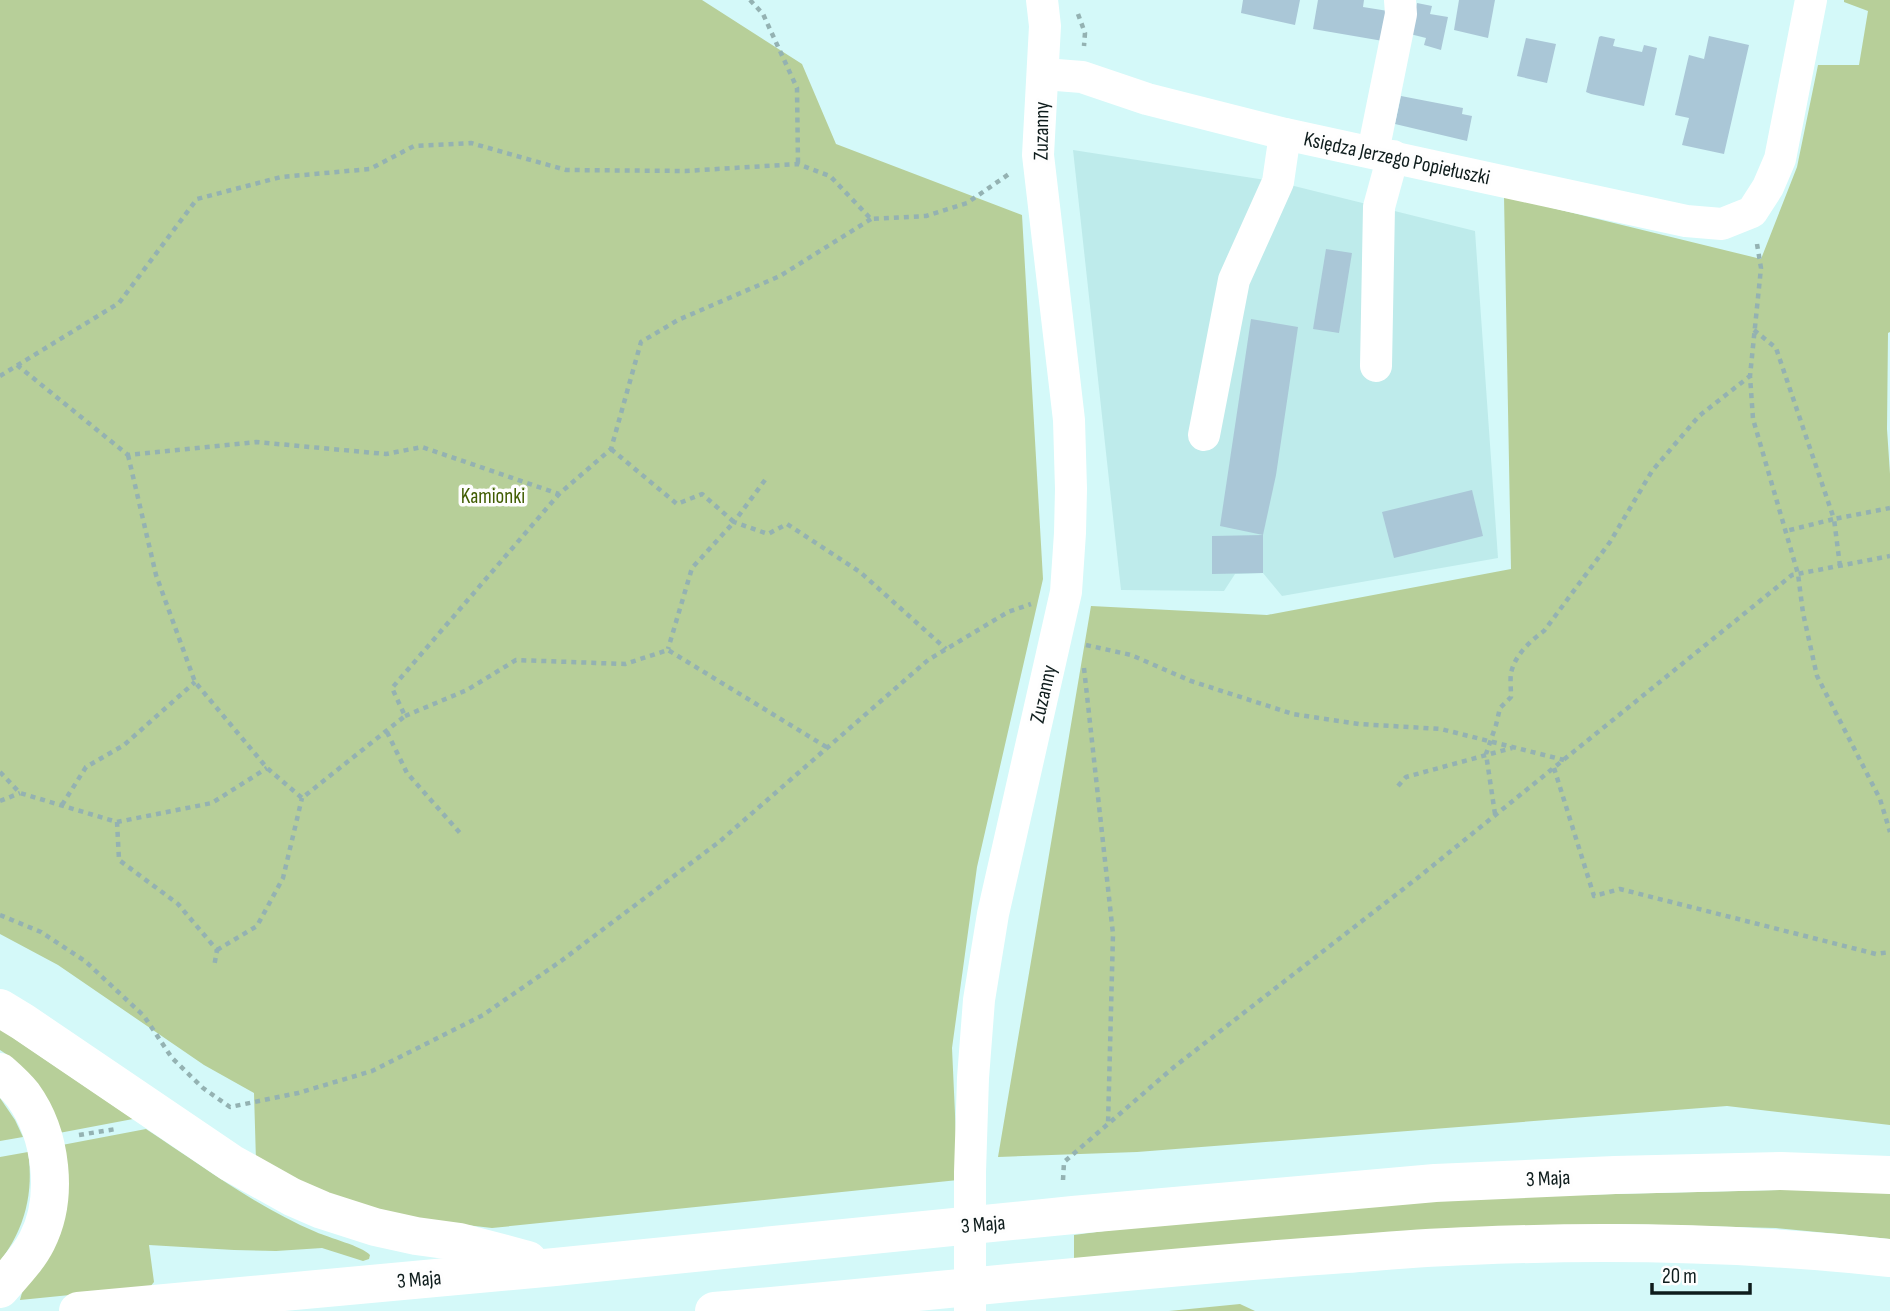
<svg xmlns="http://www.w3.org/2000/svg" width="1890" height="1311" viewBox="0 0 1890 1311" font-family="'Sofia Sans Condensed',sans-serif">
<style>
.built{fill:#beebeb}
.green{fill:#b7cf99}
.building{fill:#aac7d7}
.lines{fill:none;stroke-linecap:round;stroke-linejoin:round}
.path{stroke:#94b2b2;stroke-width:4.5;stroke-dasharray:5 5;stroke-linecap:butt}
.minor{stroke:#fff;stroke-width:32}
.major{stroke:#fff;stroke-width:38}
.labels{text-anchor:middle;stroke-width:7;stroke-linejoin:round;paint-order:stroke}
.street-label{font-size:21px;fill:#0e1c1c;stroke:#fefefe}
.park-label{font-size:21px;fill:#405c02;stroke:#fefefe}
</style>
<rect width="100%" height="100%" fill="#d4f9f9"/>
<!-- built -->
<polygon class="built" points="1073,150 1278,182 1475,231 1498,558 1282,596 1263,573 1235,574 1224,591 1121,590"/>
<!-- green -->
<g class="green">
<polygon points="0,0 702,0 802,64 836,144 1022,215 1043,579 977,867 952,1048 958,1180 492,1228 372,1214 256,1161 254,1093 204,1065 58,965 0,934"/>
<polygon points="1844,0 1890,0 1890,332 1888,333 1887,429 1890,474 1890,1125 1727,1106 1137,1152 998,1157 1091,606 1267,615 1511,569 1504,196 1761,259 1797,167 1818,65 1859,65 1868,11 1844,2"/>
<polygon points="0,1029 133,1119 59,1133 6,1054 0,1050"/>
<polygon points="0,1098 15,1120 23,1137 0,1141"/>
<path d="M146 1129C201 1165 255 1206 316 1232 329 1238 362 1246 370 1255L369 1259 363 1261 322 1248 276 1251 234 1250 149 1245 154 1282 150 1287 20 1300 62 1145Z"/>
<path d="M28 1152C34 1192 25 1229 0 1261V1157Z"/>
<polygon points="1824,1189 1890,1192 1890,1239 1776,1228 1619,1224 1535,1226 1074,1260 1074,1235 1203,1218 1494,1197"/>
<polygon points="1240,1304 1255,1311 1169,1311"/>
</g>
<!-- building -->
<g class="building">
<polygon points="1243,0 1300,0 1295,25 1241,13"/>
<polygon points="1318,0 1364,0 1363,7 1388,11 1383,41 1313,29"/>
<polygon points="1459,0 1495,0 1488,38 1454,30"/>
<polygon points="1417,3 1432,6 1430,14 1448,17 1441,50 1424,45 1426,38 1410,34"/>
<polygon points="1601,36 1615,39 1613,46 1642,52 1644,45 1657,48 1644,106 1591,94 1586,92 1599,37"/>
<polygon points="1709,36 1749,45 1724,154 1682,145 1689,118 1675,115 1689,55 1704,59"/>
<polygon points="1526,38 1556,44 1547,83 1517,76"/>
<polygon points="1401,96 1463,108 1462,114 1472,116 1467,141 1395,124"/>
<polygon points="1326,249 1352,253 1339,333 1313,329"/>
<polygon points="1251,319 1298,327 1276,475 1263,535 1220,526"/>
<polygon points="1472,490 1483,536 1394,558 1382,512"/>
<polygon points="1263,535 1263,573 1212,574 1212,536"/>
</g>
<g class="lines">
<!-- path -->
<g class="path">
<polyline points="750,0 763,14 797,88 798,164"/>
<polyline points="1078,14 1085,33 1084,46"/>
<polyline points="1757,244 1761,268 1750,376 1753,419 1798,574 1803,613 1817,676 1880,799 1890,832"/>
<polyline points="1754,330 1776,348 1834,519 1786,531"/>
<polyline points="17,365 128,455 256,442 386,454 422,447 559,494 611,449 641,342 678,320 780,276 871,219"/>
<polyline points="0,376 119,303 197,199 281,177 370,169 414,146 471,143 566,170 685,171 798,164 830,176 871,219 926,216 967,203 1009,174"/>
<polyline points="611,449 677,504 702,494 734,522 692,568 668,649"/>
<polyline points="128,455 156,575 195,682 267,768 302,798 405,716 392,688 559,494"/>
<polyline points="765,480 734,522 768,534 787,524 860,572 946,649"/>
<polyline points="1840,566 1834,519 1890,508"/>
<polyline points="1086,645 1131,655 1191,681 1293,714 1359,724 1441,729 1564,760"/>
<polyline points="1084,668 1113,934 1108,1125"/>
<polyline points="405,716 467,690 516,660 625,664 668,650 828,748"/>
<polyline points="387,732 407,773 460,833"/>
<polyline points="1554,768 1594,896 1620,889 1876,954 1890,952"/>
<polyline points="0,772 20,793 117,822 212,803 267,768"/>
<polyline points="1398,786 1406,777 1512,748"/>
<polyline points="0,801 20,793"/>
<polyline points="62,805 86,767 124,745 195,682"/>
<path d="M1495 814 1486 754 1496 725 1500 708 1511 697C1511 689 1510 680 1511 673 1515 655 1530 641 1544 631L1610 542 1652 471 1699 416 1750 376"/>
<polyline points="117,822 119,860 178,904 217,950 214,967"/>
<polyline points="0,915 41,932 85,961 144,1016 172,1058 203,1088 230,1107 298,1093 372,1071 483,1015 561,961 719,842 928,660 1008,612 1031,604"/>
<polyline points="217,950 257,926 283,878 302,798"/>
<polyline points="79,1135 116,1129"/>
<polyline points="1063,1180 1064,1162 1174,1067 1420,876 1792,575 1890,556"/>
</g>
<!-- minor -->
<g class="minor">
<polyline points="1044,74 1082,77 1147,99 1285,134 1686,221 1722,224 1752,212 1768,187 1780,159 1811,0"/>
<polyline points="1373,152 1401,14 1400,0"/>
<polyline points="1376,366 1379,207 1393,156"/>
<polyline points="1204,435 1234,280 1278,182 1285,134"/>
<polyline points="970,1311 970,1172 973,1078 979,1000 993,914 1066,592 1070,533 1071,489 1069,420 1038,155 1045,26 1042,0"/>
</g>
<!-- major -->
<g class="major">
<polyline points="0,1008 23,1022 231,1163 292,1197 322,1210 375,1227 416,1236 460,1242 528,1260"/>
<path d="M0 1072C8 1079 17 1087 23 1095 52 1135 59 1198 37 1241 28 1259 13 1274 0 1289"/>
<polyline points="78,1311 555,1267 1073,1215 1435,1183 1615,1175 1781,1171 1890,1175"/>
<path d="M714 1311C925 1293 1135 1268 1346 1254 1387 1251 1429 1247 1470 1246 1610 1240 1751 1243 1890 1258"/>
</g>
</g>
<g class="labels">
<!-- street labels -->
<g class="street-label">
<text transform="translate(1041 131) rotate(-89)" y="7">Zuzanny</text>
<text transform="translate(1397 158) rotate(12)" y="7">Księdza Jerzego Popiełuszki</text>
<text transform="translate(1043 694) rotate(-77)" y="7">Zuzanny</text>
<text transform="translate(1548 1178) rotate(-3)" y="7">3 Maja</text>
<text transform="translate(983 1224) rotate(-5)" y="7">3 Maja</text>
<text transform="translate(419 1279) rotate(-5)" y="7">3 Maja</text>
</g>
<!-- park labels -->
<g class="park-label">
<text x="493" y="503">Kamionki</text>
</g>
</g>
<!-- scale -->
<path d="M1652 1283v10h98v-10" fill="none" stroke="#0e1c1c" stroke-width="3.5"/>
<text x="1662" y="1283" font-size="21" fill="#0e1c1c" stroke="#fefefe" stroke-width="5" paint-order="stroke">20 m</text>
</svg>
